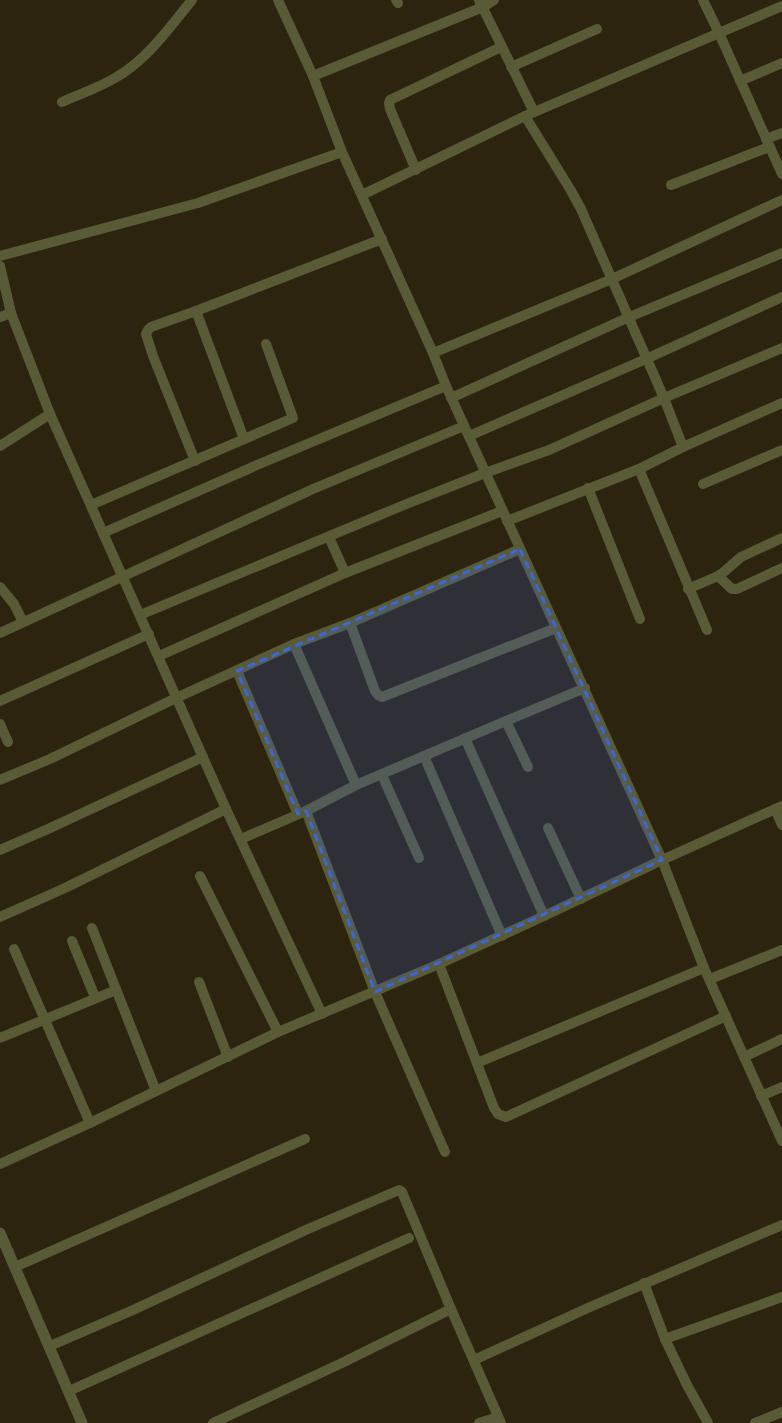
<svg xmlns="http://www.w3.org/2000/svg" width="782" height="1423" viewBox="0 0 782 1423" font-family="Raleway,sans-serif">
<style>
.lines{fill:none;stroke-linecap:round;stroke-linejoin:round}
.minor{stroke:#595b37;stroke-width:10}
.tertiary{stroke:#595b37;stroke-width:11}
.marked{fill:#3d66d9;fill-opacity:0.2;stroke:#3d66d9;stroke-width:3;stroke-dasharray:8 5;stroke-linejoin:round}
</style>
<rect width="100%" height="100%" fill="#2c240f"/>
<g class="lines">
<!-- minor -->
<g class="minor">
<polyline points="278,0 313,76 342,152 433,353 446,386 662,860 704,968 782,1141"/>
<polyline points="396,0 398,3"/>
<polyline points="479,0 534,112"/>
<polyline points="703,0 719,33 782,174"/>
<polyline points="511,67 597,29"/>
<polyline points="313,76 483,7 494,0"/>
<polyline points="740,81 782,63"/>
<path d="M62 102C80 94 98 88 115 78 147 60 169 28 192 0"/>
<polyline points="525,116 570,189 581,209 664,398 683,447"/>
<polyline points="766,139 782,133"/>
<polyline points="416,170 390,109 389,103 390,100 501,47"/>
<polyline points="671,185 769,147"/>
<polyline points="362,195 525,116 782,6"/>
<polyline points="0,256 198,203 342,152"/>
<polyline points="0,266 11,313 50,414 226,809 322,1014"/>
<polyline points="196,311 244,439"/>
<polyline points="0,317 11,313"/>
<polyline points="433,353 612,279 782,200"/>
<polyline points="451,398 627,318 782,253"/>
<polyline points="469,436 646,359 782,297"/>
<polyline points="0,446 50,414"/>
<polyline points="195,461 153,356 146,334 148,330 151,327 196,311 382,239"/>
<polyline points="639,469 707,630"/>
<polyline points="703,484 782,450"/>
<polyline points="588,488 640,619"/>
<polyline points="91,505 293,418 266,344"/>
<polyline points="507,521 639,469 683,447 782,403"/>
<polyline points="103,533 257,465 446,386"/>
<polyline points="329,537 345,573"/>
<polyline points="718,576 732,589 737,589 782,568"/>
<polyline points="0,587 14,604 23,622"/>
<polyline points="688,589 718,576 725,571 741,557 782,538"/>
<polyline points="140,615 404,505 485,473 549,450 664,398 782,348"/>
<polyline points="350,623 375,691 378,695 382,697 556,628"/>
<polyline points="0,633 313,489 464,426"/>
<polyline points="294,644 356,785"/>
<polyline points="159,656 345,573 502,511"/>
<polyline points="237,671 298,814"/>
<polyline points="0,701 149,634"/>
<polyline points="506,721 528,767"/>
<polyline points="0,724 8,742"/>
<polyline points="465,738 544,916"/>
<polyline points="424,756 502,936"/>
<polyline points="382,775 419,858"/>
<polyline points="0,780 50,759 176,698 294,644 350,623 520,549"/>
<polyline points="775,809 782,825"/>
<polyline points="306,811 375,992 445,1152"/>
<polyline points="548,828 581,899"/>
<polyline points="241,839 306,811 356,785 506,721 585,688"/>
<polyline points="0,850 48,829 203,757"/>
<polyline points="200,876 278,1032"/>
<polyline points="0,917 65,888 226,809"/>
<polyline points="92,928 156,1091"/>
<polyline points="72,941 95,997"/>
<polyline points="14,949 90,1123"/>
<polyline points="439,964 494,1108 498,1114 506,1117 726,1016"/>
<polyline points="710,979 782,950"/>
<polyline points="199,982 228,1057"/>
<polyline points="0,1038 116,990"/>
<polyline points="744,1057 782,1039"/>
<polyline points="477,1063 704,968"/>
<polyline points="761,1096 782,1087"/>
<polyline points="0,1164 90,1123 278,1032 439,964 544,916 662,860 782,806"/>
<polyline points="15,1267 305,1139"/>
<polyline points="644,1283 665,1339 687,1385 708,1423"/>
<polyline points="665,1339 782,1297"/>
<polyline points="50,1346 133,1310 308,1229 399,1190 402,1192 451,1309 501,1423"/>
<polyline points="474,1360 590,1307 782,1225"/>
<polyline points="69,1391 409,1238"/>
<polyline points="213,1423 344,1362 451,1309"/>
<polyline points="479,1423 498,1417"/>
<polyline points="755,1423 782,1412"/>
</g>
<!-- tertiary -->
<polyline class="tertiary" points="0,1233 82,1423"/>
</g>
<!-- marked area -->
<path class="marked" d="M520 549 662 860 375 992 306 811 298 814 237 671Z"/>
</svg>
